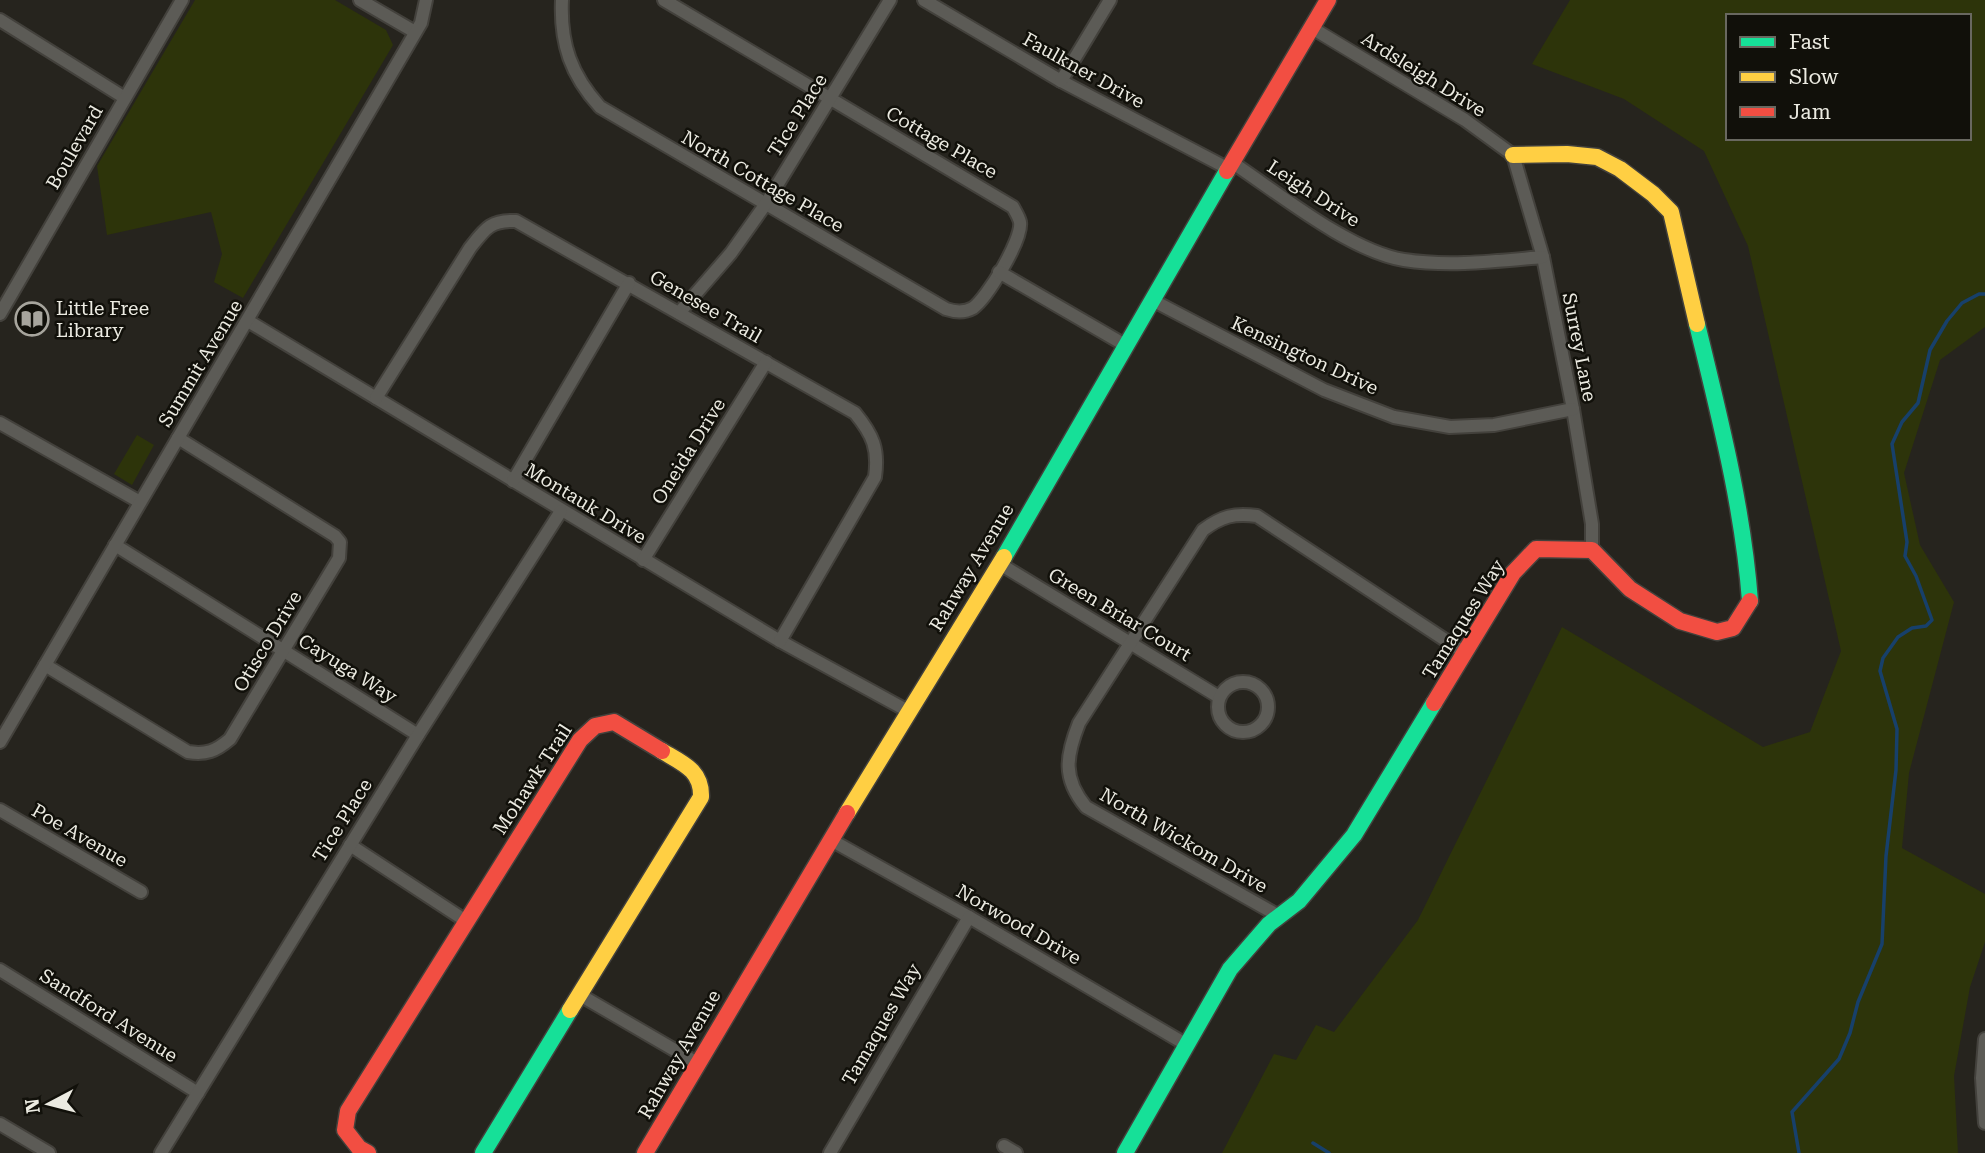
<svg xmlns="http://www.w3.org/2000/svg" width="1985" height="1153" viewBox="0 0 1985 1153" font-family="'Roboto Serif',serif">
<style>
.green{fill:#2d340a;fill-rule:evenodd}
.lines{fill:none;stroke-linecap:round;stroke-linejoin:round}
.stream{stroke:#17406b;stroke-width:3.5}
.street-casing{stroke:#43413c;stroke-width:16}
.fast-casing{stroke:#43413c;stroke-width:19}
.slow-casing{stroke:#43413c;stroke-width:19}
.jam-casing{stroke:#43413c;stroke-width:19}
.street{stroke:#5c5b56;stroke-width:12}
.fast{stroke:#16e098;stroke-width:16}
.slow{stroke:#ffcf43;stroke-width:16}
.jam{stroke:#f24e42;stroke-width:16}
.labels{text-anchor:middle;stroke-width:5;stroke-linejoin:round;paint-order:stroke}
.street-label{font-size:19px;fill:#ecebe2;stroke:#11100a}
.poi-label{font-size:19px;fill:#ecebe2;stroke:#11100a;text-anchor:start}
</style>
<rect width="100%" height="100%" fill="#26241e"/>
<!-- green -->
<g class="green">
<polygon points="195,0 335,0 386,30 393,45 243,298 214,282 222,254 211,212 107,235 97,166"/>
<path d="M1570 0H1985V327L1940 360 1904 473 1920 545 1954 602 1909 773 1902 848 1985 894V942L1970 987 1954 1076 1958 1153H1222L1274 1054 1296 1060 1316 1025 1334 1032 1418 920 1562 627 1763 747 1810 732 1841 651 1748 246 1704 151 1624 99 1532 64ZM1728 16H1969V138H1728Z"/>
<polygon points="137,435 154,445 132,485 114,474"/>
</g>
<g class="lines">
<!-- stream -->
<g class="stream">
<polyline points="1313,1143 1329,1153"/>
<polyline points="1799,1153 1792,1112 1839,1059 1850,1033 1858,1002 1882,944 1886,856 1896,770 1897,729 1880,671 1883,658 1898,637 1912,628 1926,626 1932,620 1916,576 1905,556 1907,542 1892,444 1902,422 1918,403 1930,350 1947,321 1962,303 1979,294 1985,294"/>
</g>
<defs>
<g id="street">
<polyline points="360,0 415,32"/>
<path d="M562 0C560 44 571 75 600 107L946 309C955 312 964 313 973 308 987 298 1023 239 1020 222 1019 217 1015 211 1013 207L664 0"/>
<polyline points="924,0 1061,81 1229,169"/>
<polyline points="0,20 125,98"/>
<polyline points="1312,28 1465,120 1513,155 1543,257 1573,409 1592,524 1592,550"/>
<polyline points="1061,81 1110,0"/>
<path d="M1233 163C1278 193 1351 252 1404 260 1450 267 1497 261 1543 257"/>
<polyline points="999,272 1125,345"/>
<polyline points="1152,300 1324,390 1394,417 1450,427 1494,425 1573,409"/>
<polyline points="679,313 731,253 765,205 890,0"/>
<polyline points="0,314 182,0"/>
<polyline points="248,321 780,641 908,711"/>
<path d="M376 398 470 248C485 229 490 220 516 221L855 413C873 435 879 449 875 477L780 641"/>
<polyline points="0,423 140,502"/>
<polyline points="513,481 629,283"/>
<polyline points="115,545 418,735"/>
<polyline points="643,560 766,362"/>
<polyline points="1000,564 1219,697"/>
<path d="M45 665 188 752C206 755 216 751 230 739L339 558 340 542 335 536 178 438"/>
<circle cx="1243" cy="707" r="25"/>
<polyline points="0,742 421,23 426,0"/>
<polyline points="0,810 141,892"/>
<polyline points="831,840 969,917 1187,1045"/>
<polyline points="350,845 466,921"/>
<path d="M1279 916 1086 807C1062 778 1066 756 1079 723L1203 530C1222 516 1234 513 1257 516L1465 653"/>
<polyline points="0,970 198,1093"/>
<polyline points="580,995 697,1063"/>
<polyline points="1985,1039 1982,1078 1985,1123"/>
<polyline points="0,1124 49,1153"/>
<polyline points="1004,1146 1016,1153"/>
<polyline points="161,1153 418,735 561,511"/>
<polyline points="830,1153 969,917"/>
</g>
<g id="fast">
<path d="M1697 324C1719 415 1743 507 1750 601"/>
<polyline points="1004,557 1227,171"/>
<polyline points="483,1153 570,1010"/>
<polyline points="1125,1153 1230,969 1269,924 1299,901 1354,835 1434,703"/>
</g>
<g id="slow">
<polyline points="1513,155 1567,154 1597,157 1620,169 1653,194 1671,212 1697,324"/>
<polyline points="847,813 1004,557"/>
<path d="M570 1010 701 797C702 770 682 763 662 751"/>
</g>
<g id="jam">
<polyline points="1227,171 1328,0"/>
<polyline points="1434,703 1513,573 1536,549 1592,550 1630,589 1680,621 1717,632 1733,628 1750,601"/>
<polyline points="368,1153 359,1148 345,1130 348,1111 580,740 595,726 614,722 662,751"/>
<polyline points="645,1153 847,813"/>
</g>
</defs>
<!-- street casing -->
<use href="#street" class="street-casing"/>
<!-- fast casing -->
<use href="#fast" class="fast-casing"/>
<!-- slow casing -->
<use href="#slow" class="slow-casing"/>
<!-- jam casing -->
<use href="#jam" class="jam-casing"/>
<!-- street -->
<use href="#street" class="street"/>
<!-- fast -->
<use href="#fast" class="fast"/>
<!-- slow -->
<use href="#slow" class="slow"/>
<!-- jam -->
<use href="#jam" class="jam"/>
</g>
<!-- icons -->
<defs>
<symbol id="library-ring" viewBox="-11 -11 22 22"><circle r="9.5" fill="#11100a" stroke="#a7a59d" stroke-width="1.5"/><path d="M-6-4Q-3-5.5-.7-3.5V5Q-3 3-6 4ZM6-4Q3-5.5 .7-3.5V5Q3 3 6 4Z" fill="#a7a59d"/></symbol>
</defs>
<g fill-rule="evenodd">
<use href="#library-ring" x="13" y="300" width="38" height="38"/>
</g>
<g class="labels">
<!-- street labels -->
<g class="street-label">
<text transform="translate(1084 70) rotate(29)" y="7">Faulkner Drive</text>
<text transform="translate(1424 74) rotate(32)" y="7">Ardsleigh Drive</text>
<text transform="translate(797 115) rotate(-58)" y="7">Tice Place</text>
<text transform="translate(942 142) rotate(30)" y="7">Cottage Place</text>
<text transform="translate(74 147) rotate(-60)" y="7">Boulevard</text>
<text transform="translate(763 181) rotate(30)" y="7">North Cottage Place</text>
<text transform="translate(1314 193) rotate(33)" y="7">Leigh Drive</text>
<text transform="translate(706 306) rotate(30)" y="7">Genesee Trail</text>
<text transform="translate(1580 347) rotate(79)" y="7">Surrey Lane</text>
<text transform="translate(1305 355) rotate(25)" y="7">Kensington Drive</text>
<text transform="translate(200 363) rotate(-59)" y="7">Summit Avenue</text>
<text transform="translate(688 451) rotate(-58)" y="7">Oneida Drive</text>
<text transform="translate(586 503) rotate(31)" y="7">Montauk Drive</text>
<text transform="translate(971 567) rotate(-59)" y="7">Rahway Avenue</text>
<text transform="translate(1120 614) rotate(31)" y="7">Green Briar Court</text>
<text transform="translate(1463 619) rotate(-58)" y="7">Tamaques Way</text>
<text transform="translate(267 641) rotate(-59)" y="7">Otisco Drive</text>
<text transform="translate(348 668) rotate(32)" y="7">Cayuga Way</text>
<text transform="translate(532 779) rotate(-57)" y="7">Mohawk Trail</text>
<text transform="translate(342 820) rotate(-58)" y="7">Tice Place</text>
<text transform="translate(80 835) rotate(30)" y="7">Poe Avenue</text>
<text transform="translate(1184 840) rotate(30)" y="7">North Wickom Drive</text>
<text transform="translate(1019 924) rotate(30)" y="7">Norwood Drive</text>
<text transform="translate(109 1015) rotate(32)" y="7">Sandford Avenue</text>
<text transform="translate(881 1024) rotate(-60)" y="7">Tamaques Way</text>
<text transform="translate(679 1054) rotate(-60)" y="7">Rahway Avenue</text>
</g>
<!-- poi labels -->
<g class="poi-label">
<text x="56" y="315">Little Free<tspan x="56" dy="22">Library</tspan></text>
</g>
</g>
<!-- legend -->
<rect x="1726" y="14" width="245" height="126" fill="#11100a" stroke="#696860" stroke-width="2"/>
<rect x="1740" y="37" width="35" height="10" fill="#16e098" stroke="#696860" stroke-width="2"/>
<text x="1789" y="49" font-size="21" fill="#ecebe2">Fast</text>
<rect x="1740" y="72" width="35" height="10" fill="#ffcf43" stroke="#696860" stroke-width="2"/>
<text x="1789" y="84" font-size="21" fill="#ecebe2">Slow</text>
<rect x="1740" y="107" width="35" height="10" fill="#f24e42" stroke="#696860" stroke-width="2"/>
<text x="1789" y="119" font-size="21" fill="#ecebe2">Jam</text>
<!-- north arrow -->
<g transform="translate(49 1104) rotate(263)" stroke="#11100a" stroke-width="5" paint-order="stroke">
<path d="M0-5L12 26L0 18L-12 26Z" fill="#ecebe2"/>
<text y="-10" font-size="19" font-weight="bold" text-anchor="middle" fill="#ecebe2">N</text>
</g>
</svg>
